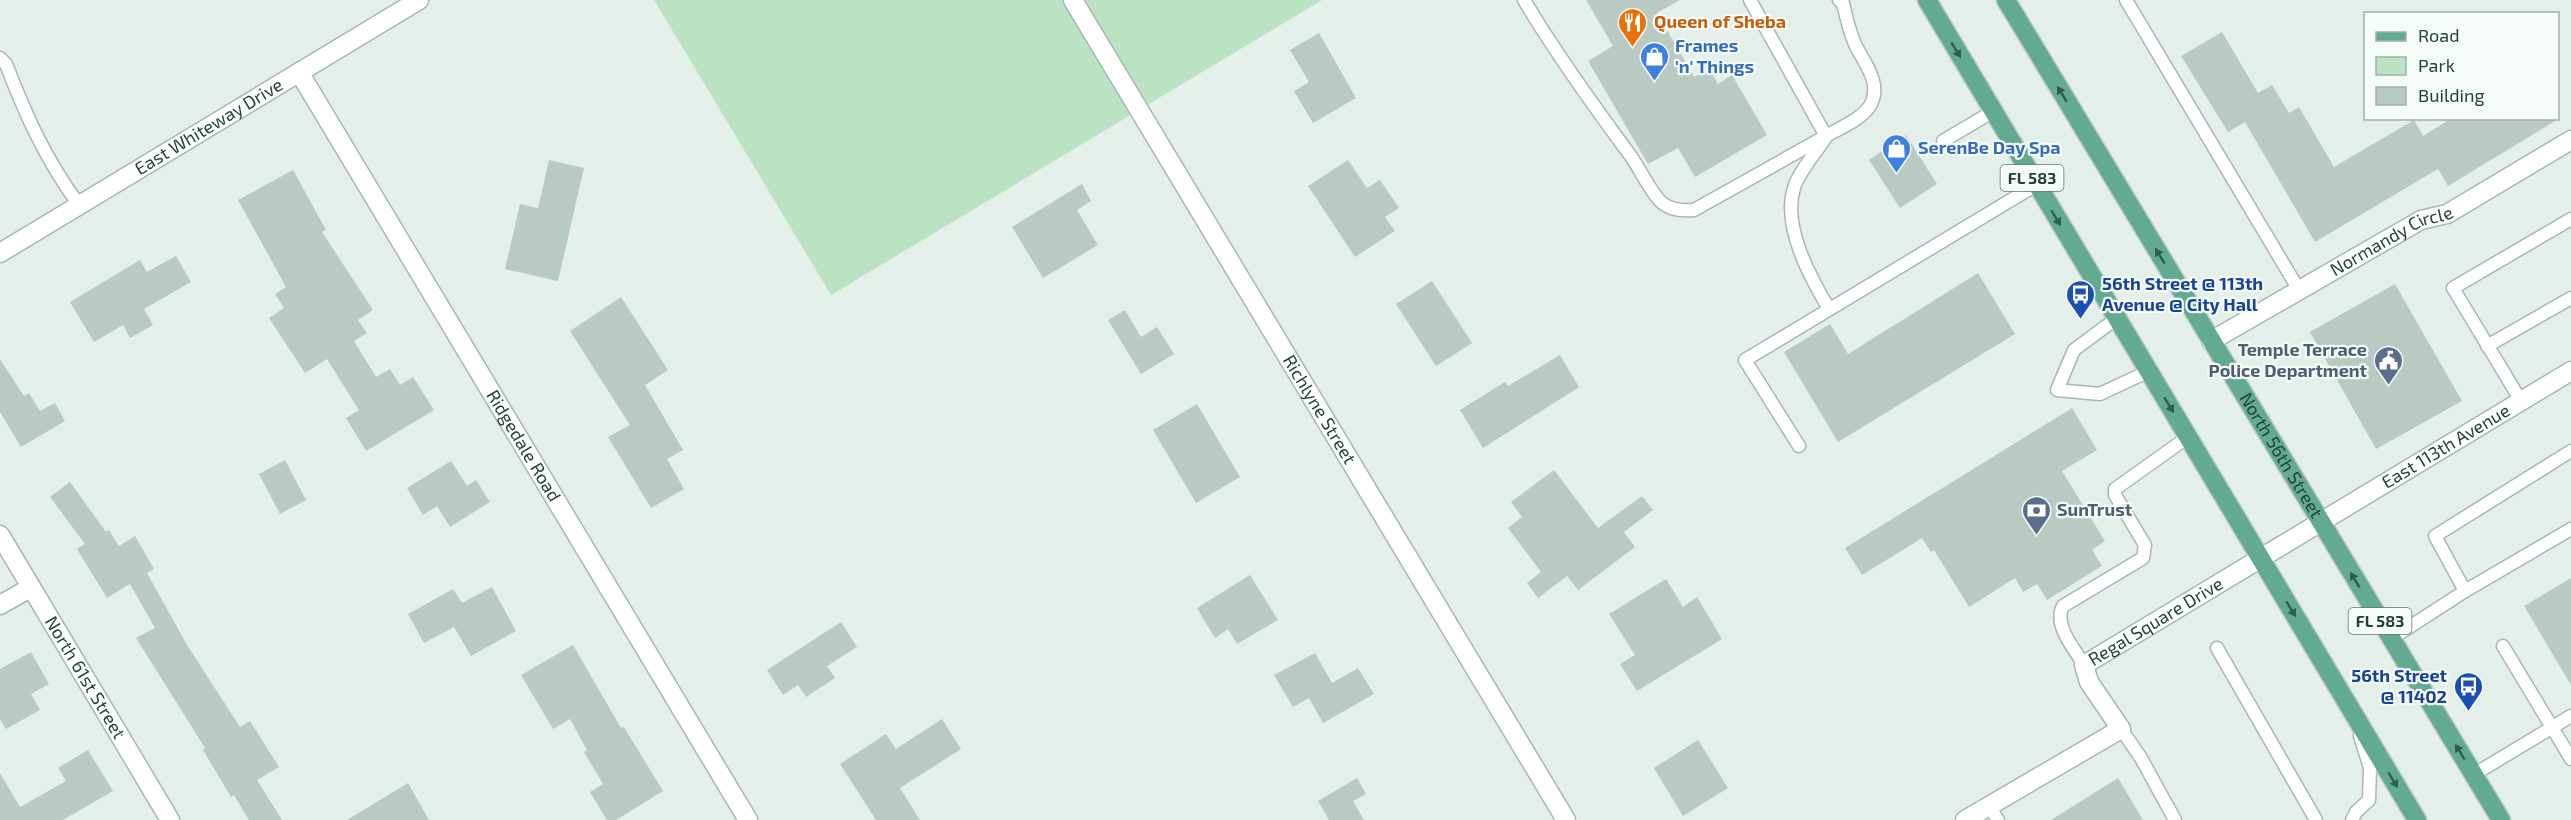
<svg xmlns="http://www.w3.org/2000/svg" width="2571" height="820" viewBox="0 0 2571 820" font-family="'Exo 2',sans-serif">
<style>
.green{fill:#bbe2c2}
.building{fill:#b9cac2}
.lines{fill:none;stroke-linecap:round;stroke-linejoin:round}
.service-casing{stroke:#a6b8b0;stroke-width:15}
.minor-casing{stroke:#a6b8b0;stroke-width:21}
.primary-casing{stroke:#c1cac7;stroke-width:21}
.service{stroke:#fff;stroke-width:12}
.minor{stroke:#fff;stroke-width:18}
.primary{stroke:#63aa92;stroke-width:18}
.oneway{fill:#325d4e}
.labels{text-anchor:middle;stroke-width:4.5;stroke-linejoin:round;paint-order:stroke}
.shield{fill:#f5fbf7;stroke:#617a71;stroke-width:1.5}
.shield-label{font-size:16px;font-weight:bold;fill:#214337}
.food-label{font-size:18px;font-weight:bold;fill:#c56008;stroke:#f5fbf7;text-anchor:start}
.shop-label{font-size:18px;font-weight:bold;fill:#366cbe;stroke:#f5fbf7;text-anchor:start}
.street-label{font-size:18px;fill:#214337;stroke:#f5fbf7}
.transit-label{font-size:18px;font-weight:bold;fill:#164399;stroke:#f5fbf7;text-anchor:start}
.service-label{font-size:18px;font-weight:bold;fill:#4e5e75;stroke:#f5fbf7;text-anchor:end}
</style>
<rect width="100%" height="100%" fill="#e4efe9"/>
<!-- green -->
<polygon class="green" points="654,0 1322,0 831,295"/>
<!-- building -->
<g class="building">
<polygon points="1586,0 1680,0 1657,13 1694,77 1709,69 1718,84 1732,75 1767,135 1695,177 1678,148 1648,164 1588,61 1613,46"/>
<polygon points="2222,32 2258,93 2272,85 2289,113 2299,107 2334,167 2414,120 2423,136 2452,118 2560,118 2448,186 2438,169 2315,242 2245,122 2228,132 2181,56"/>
<polygon points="1319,33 1356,98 1313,123 1294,91 1309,82 1290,50"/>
<polygon points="1906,135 1937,184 1900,208 1869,160"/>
<polygon points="549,160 584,168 558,281 505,269 520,204 538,208"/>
<polygon points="1348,160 1367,188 1380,180 1399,208 1385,217 1395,231 1355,257 1308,186"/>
<polygon points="293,170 326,230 322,232 373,310 358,320 367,333 354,341 376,377 390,369 400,385 413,377 434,410 366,451 346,418 359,410 327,359 305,373 269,318 284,308 275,294 286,287 238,200"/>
<polygon points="1082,184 1091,201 1077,210 1098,245 1043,278 1012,227"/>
<polygon points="176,256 191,282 144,309 153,325 130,338 123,325 94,342 70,302 140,260 147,272"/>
<polygon points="1978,273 2015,334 1838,442 1784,352 1830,324 1848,354"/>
<polygon points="1432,281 1472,343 1436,366 1396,304"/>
<polygon points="2395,284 2462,401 2376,449 2310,332"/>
<polygon points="621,297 668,370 645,385 683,450 667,459 684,489 651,508 608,437 630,425 570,331"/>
<polygon points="1125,310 1141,337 1157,327 1174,354 1141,374 1108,320"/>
<polygon points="1560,355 1579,387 1483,448 1460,410 1505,382 1508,386"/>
<polygon points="0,359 24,396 29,393 40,411 55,403 65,421 21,447 0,412"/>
<polygon points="1197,404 1240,477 1196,503 1153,430"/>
<polygon points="2072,408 2097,450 2062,471 2105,541 2092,550 2102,566 2047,600 2037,584 2023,592 2015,578 1969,607 1934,550 1931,552 1922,538 1862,575 1845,548"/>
<polygon points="285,460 306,500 280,514 259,474"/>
<polygon points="451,461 467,486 476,480 490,502 450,527 437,506 423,515 407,488"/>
<polygon points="1554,470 1598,528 1642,496 1653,510 1624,532 1635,547 1578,590 1567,576 1538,598 1527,583 1541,572 1508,528 1522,517 1511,502"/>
<polygon points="70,482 106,532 109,530 119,546 135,536 154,569 147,573 187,645 240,727 250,721 279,767 257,780 282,820 249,820 234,795 231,797 203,750 205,748 136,638 155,628 130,584 107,598 77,549 85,544 50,497"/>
<polygon points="1250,575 1278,620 1237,644 1228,629 1215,638 1197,608"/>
<polygon points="2571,578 2571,685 2524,606"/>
<polygon points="1666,579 1683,607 1697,597 1722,639 1637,691 1620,664 1635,655 1609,614"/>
<polygon points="492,587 516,631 471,656 454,627 424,643 408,614 453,589 462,603"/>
<polygon points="841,622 857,647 827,666 835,678 806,697 798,685 783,695 767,670"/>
<polygon points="573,645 621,728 624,727 663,791 616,820 607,820 590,792 603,784 584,752 587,750 570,719 553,729 521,675"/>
<polygon points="31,652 49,684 31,694 40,710 6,729 0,719 0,669"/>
<polygon points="1315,653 1332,683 1358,668 1374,694 1323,723 1309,698 1293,707 1274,675"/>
<polygon points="942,719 961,749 900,788 920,820 876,820 840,764 886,734 896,749"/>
<polygon points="1698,740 1728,788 1683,816 1654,768"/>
<polygon points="88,750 113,791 63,820 0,820 0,773 20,807 66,781 58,768"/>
<polygon points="1357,778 1366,794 1353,801 1364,820 1329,820 1318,801"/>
<polygon points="2118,778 2143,820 2051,820"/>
<polygon points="408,783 429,820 347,820"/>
</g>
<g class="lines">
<defs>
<g id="service">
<path d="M1524 0C1556 54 1593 105 1630 155 1640 169 1649 189 1660 201 1669 210 1683 211 1694 210L1826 136"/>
<path d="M1750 0 1826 136C1840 128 1864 118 1871 104 1882 82 1863 62 1855 44 1849 31 1846 16 1843 3L1839 0"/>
<polyline points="2126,0 2299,290"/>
<path d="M0 58 6 64C26 116 46 160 79 205"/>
<path d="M1826 137C1817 151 1798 173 1794 188 1782 226 1810 277 1829 309"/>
<polyline points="1943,141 1992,112"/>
<polyline points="2117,318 2074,350 2057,390 2100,394 2149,371"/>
<polyline points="2487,346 2571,298"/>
<polyline points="2521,401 2453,288 2571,219"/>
<polyline points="1799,446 1745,360 2036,185"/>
<polyline points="2571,451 2435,536 2465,591 2571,529"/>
<polyline points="2391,639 2465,591"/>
<polyline points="2503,646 2571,759"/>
<polyline points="2217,648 2316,820"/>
<path d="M2084 665C2074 648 2053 625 2063 606L2143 558 2145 545 2115 495V489L2188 437"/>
<polyline points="2121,729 2141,758 2175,820"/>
<polyline points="2473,775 2571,716"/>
<polyline points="1989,806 1998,820"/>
<polyline points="2352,820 2356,812 2369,800 2370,768 2360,736"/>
</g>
<g id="minor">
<path id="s1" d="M1073 0 1566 820"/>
<path id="s2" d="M299 72 748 820"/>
<path id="s3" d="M0 253 419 0"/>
<path id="s4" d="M2211 341 2421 220 2447 214 2571 140"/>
<path id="s5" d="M0 535 170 820"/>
<polyline points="0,605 30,588"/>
<path id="s6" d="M1965 820 2121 729 2089 682 2084 665 2571 371"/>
</g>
<g id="primary">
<polyline points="1927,0 2417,820"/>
<path id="s7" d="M2006 0 2501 820"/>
</g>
</defs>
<!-- service casing -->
<use href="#service" class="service-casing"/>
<!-- minor casing -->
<use href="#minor" class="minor-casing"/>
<!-- primary casing -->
<use href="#primary" class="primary-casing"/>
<!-- service -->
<use href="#service" class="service"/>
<!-- minor -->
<use href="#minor" class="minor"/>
<!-- primary -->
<use href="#primary" class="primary"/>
</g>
<!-- one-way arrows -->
<defs><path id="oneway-solid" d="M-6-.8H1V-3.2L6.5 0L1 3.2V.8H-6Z" transform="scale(1.5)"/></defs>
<g class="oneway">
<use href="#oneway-solid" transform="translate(1956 50) rotate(59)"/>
<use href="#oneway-solid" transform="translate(2062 94) rotate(-121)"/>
<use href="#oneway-solid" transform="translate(2056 218) rotate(59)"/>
<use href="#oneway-solid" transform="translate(2160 256) rotate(-121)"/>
<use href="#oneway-solid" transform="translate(2169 405) rotate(59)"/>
<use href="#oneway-solid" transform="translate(2355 580) rotate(-121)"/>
<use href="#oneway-solid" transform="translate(2291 609) rotate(59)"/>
<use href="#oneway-solid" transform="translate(2460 752) rotate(-121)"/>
<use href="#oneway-solid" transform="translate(2393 780) rotate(59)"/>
</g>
<!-- icons -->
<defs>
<symbol id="restaurant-pin" viewBox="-11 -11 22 30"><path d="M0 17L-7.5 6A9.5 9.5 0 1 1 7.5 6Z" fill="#e8710a" stroke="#f5fbf7"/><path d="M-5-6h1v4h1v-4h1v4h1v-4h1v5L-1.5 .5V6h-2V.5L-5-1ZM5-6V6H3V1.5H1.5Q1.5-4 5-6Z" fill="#fff"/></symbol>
<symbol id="shop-pin" viewBox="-11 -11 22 30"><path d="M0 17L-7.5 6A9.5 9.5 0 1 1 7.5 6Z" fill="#3f7fe0" stroke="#f5fbf7"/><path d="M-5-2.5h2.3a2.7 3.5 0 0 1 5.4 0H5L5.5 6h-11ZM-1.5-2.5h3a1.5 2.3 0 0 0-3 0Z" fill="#fff"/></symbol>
<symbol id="bus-pin" viewBox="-11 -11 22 30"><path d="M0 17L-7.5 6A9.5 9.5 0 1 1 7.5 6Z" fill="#1a4fb4" stroke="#f5fbf7"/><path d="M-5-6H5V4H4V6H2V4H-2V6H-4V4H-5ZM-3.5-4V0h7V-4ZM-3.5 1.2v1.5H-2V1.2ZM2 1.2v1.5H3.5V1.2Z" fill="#fff"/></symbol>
<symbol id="civic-pin" viewBox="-11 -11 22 30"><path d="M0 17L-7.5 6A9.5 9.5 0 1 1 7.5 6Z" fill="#5c6f8a" stroke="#f5fbf7"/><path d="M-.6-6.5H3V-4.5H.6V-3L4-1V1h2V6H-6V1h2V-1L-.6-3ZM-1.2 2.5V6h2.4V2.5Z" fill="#fff"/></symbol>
<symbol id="bank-pin" viewBox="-11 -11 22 30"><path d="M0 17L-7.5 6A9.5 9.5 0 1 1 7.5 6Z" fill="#5c6f8a" stroke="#f5fbf7"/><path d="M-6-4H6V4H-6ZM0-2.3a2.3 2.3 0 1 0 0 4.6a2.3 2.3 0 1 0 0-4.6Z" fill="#fff"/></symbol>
</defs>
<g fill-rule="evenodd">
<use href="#restaurant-pin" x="1616" y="6" width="33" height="45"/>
<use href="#shop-pin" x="1638" y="40" width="33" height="45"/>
<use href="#shop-pin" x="1880" y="132" width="33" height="45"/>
<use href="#bus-pin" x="2064" y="278" width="33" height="45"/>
<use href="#civic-pin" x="2372" y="344" width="33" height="45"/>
<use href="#bank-pin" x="2020" y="494" width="33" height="45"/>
<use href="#bus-pin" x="2452" y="670" width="33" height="45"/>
</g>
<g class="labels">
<!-- shield labels -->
<g class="shield">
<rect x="2000.5" y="165" width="63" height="26" rx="4.5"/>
<rect x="2348.5" y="608" width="63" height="26" rx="4.5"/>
</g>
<g class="shield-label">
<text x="2032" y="184">FL 583</text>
<text x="2380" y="627">FL 583</text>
</g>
<!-- food labels -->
<g class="food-label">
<text x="1654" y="28">Queen of Sheba</text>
</g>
<!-- shop labels -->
<g class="shop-label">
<text x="1675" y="52">Frames<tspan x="1675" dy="21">'n' Things</tspan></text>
<text x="1918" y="154">SerenBe Day Spa</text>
</g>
<!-- street labels -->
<g class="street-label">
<text dy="6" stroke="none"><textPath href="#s3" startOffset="244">East Whiteway Drive</textPath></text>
<text dy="6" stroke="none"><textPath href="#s4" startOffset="207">Normandy Circle</textPath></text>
<text dy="6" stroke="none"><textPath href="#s1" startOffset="478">Richlyne Street</textPath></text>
<text dy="6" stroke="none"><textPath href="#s2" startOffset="436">Ridgedale Road</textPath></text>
<text dy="6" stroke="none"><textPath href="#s6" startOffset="678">East 113th Avenue</textPath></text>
<text dy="6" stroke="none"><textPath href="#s7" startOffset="532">North 56th Street</textPath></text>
<text dy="6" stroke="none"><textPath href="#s6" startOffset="339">Regal Square Drive</textPath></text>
<text dy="6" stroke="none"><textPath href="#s5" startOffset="166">North 61st Street</textPath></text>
</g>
<!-- transit labels -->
<g class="transit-label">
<text x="2102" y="290">56th Street @ 113th<tspan x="2102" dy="21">Avenue @ City Hall</tspan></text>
<text x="2447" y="682" text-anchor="end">56th Street<tspan x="2447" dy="21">@ 11402</tspan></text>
</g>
<!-- service labels -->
<g class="service-label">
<text x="2367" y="356">Temple Terrace<tspan x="2367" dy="21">Police Department</tspan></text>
<text x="2057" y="516" text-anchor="start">SunTrust</text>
</g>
</g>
<!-- legend -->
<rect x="2364" y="12" width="195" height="108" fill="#f5fbf7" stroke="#a0b1aa" stroke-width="1.5"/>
<rect x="2376" y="32" width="30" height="9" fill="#63aa92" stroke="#a0b1aa" stroke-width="1.5"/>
<text x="2418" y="42" font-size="18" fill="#214337">Road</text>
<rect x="2376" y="57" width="30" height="18" fill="#bbe2c2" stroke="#a0b1aa" stroke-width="1.5"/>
<text x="2418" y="72" font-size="18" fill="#214337">Park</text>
<rect x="2376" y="87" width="30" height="18" fill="#b9cac2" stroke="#a0b1aa" stroke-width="1.5"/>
<text x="2418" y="102" font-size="18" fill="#214337">Building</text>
</svg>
